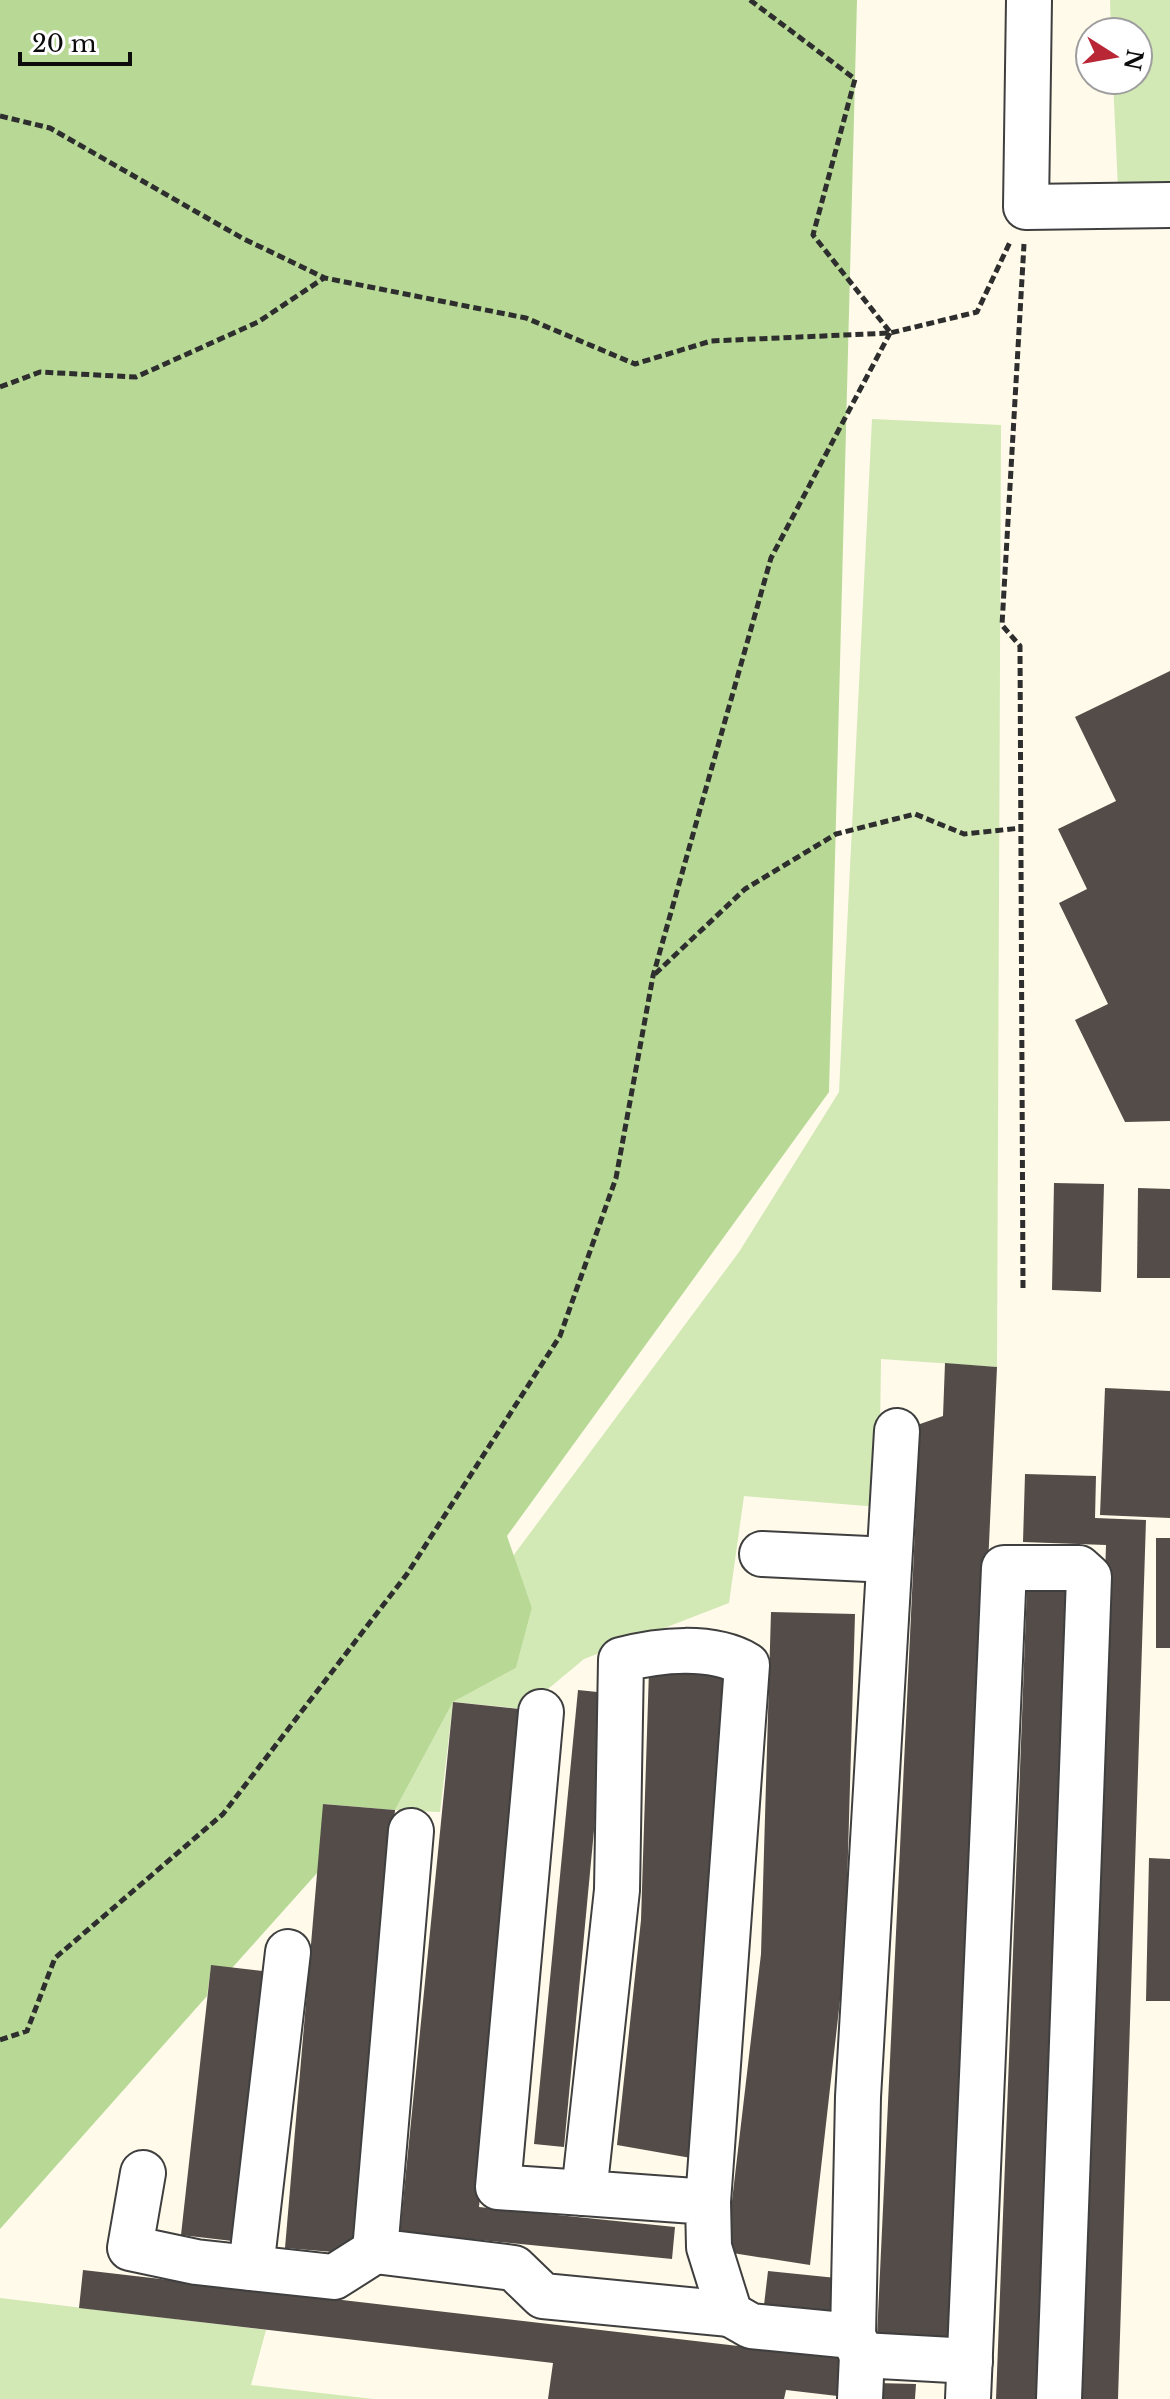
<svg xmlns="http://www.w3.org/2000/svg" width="1170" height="2399" viewBox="0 0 1170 2399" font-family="'Libre Baskerville',serif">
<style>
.green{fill:#d2e8b5}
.forest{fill:#b7d995}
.building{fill:#544c48}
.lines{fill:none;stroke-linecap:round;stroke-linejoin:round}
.minor-casing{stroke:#3f3f3f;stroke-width:48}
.path{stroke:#2e2e2e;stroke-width:5;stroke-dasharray:8 4;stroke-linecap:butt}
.minor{stroke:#fff;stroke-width:44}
</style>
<rect width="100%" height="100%" fill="#fffaea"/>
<!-- green -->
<g class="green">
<polygon points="1110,0 1170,0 1170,187 1118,188 1113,80 1138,80 1138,32 1111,32"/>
<polygon points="872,419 1001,425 997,1367 881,1359 879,1507 744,1496 729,1603 584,1659 524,1709 453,1702 440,1812 395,1810 453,1702 516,1668 532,1608 513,1556 739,1252 839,1092"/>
<polygon points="0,2298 266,2330 251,2385 373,2399 0,2399"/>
</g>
<!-- forest -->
<polygon class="forest" points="0,0 857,0 829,1092 507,1536 532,1608 516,1668 453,1702 395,1810 324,1804 318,1872 232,1968 211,1966 207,1996 0,2229"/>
<!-- building -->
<g class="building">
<polygon points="1170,671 1170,1121 1125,1122 1075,1020 1108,1004 1059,903 1087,889 1058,829 1116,801 1075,717"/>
<polygon points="1054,1183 1104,1184 1101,1292 1052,1290"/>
<polygon points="1138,1188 1170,1189 1170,1278 1137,1278"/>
<polygon points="945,1363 997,1367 953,2339 877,2336 920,1424 943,1416"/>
<polygon points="1105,1388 1170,1391 1170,1518 1100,1515"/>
<polygon points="1025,1474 1096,1476 1095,1518 1146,1520 1118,2399 1078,2399 1106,1545 1023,1542"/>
<rect x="1156" y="1538" width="14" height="110"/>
<polygon points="1027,1586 1073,1587 1042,2399 996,2399"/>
<polygon points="771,1612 855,1614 845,1956 810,2265 726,2252 761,1954"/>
<polygon points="649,1670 723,1671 720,1927 691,2158 617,2145 641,1920"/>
<polygon points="578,1690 607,1693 564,2147 534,2144"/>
<polygon points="453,1702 528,1710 479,2207 675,2227 672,2259 400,2232"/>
<polygon points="323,1804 395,1810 357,2254 285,2248"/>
<polygon points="1149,1858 1170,1859 1170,2001 1146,2001"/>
<polygon points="211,1965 271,1972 241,2242 181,2235"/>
<polygon points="83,2270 851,2359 846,2397 786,2390 784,2399 548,2399 553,2363 79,2308"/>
<polygon points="768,2271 846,2279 842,2314 764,2305"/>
<polygon points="876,2383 916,2384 915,2399 876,2399"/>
</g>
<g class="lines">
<defs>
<g id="minor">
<polyline points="1029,0 1026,207 1170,205"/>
<polyline points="762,1554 889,1560"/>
<polyline points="541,1712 498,2187 584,2193"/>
<polyline points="411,1831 375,2251 514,2268 543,2296 730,2314"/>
<polyline points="143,2173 130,2248 196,2262 334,2277 375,2251"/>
<path d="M708 2202 584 2193 617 1890 621 1660C658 1650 712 1644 747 1665L708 2202 709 2247 730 2314 751 2326 853 2336"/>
<polyline points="251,2268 288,1952"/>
<polyline points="862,2355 853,2336 858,2097 897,1431"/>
<polyline points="860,2399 862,2355 970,2361"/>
<polyline points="968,2399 1004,1568 1079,1568 1089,1577 1059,2399"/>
</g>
</defs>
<!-- minor casing -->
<use href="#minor" class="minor-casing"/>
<!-- path -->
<g class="path">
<polyline points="750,0 855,79 813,235 890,332"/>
<polyline points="0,116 50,128 242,238 325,278 526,318 635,364 711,341 890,333 977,312 1011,240"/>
<polyline points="0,387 40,372 136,377 258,322 324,278"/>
<polyline points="655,974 745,889 836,834 915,814 964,834 1021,828"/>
<polyline points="1023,1288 1020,646 1002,625 1024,244"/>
<polyline points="0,2040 27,2031 55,1958 223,1814 407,1574 560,1336 616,1178 653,976 771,558 890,333"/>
</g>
<!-- minor -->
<use href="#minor" class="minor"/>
</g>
<!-- north arrow -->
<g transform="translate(1114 56) rotate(101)"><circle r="38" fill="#ffffff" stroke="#9e9e9e" stroke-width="2"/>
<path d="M0-6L14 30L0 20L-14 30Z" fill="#b92635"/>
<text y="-12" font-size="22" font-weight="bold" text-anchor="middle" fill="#0c0c0c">N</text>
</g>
<!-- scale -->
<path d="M20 52v12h110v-12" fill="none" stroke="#0c0c0c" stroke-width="4"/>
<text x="32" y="52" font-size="24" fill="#0c0c0c" stroke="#ffffff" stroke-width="6" paint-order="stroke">20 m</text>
</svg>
